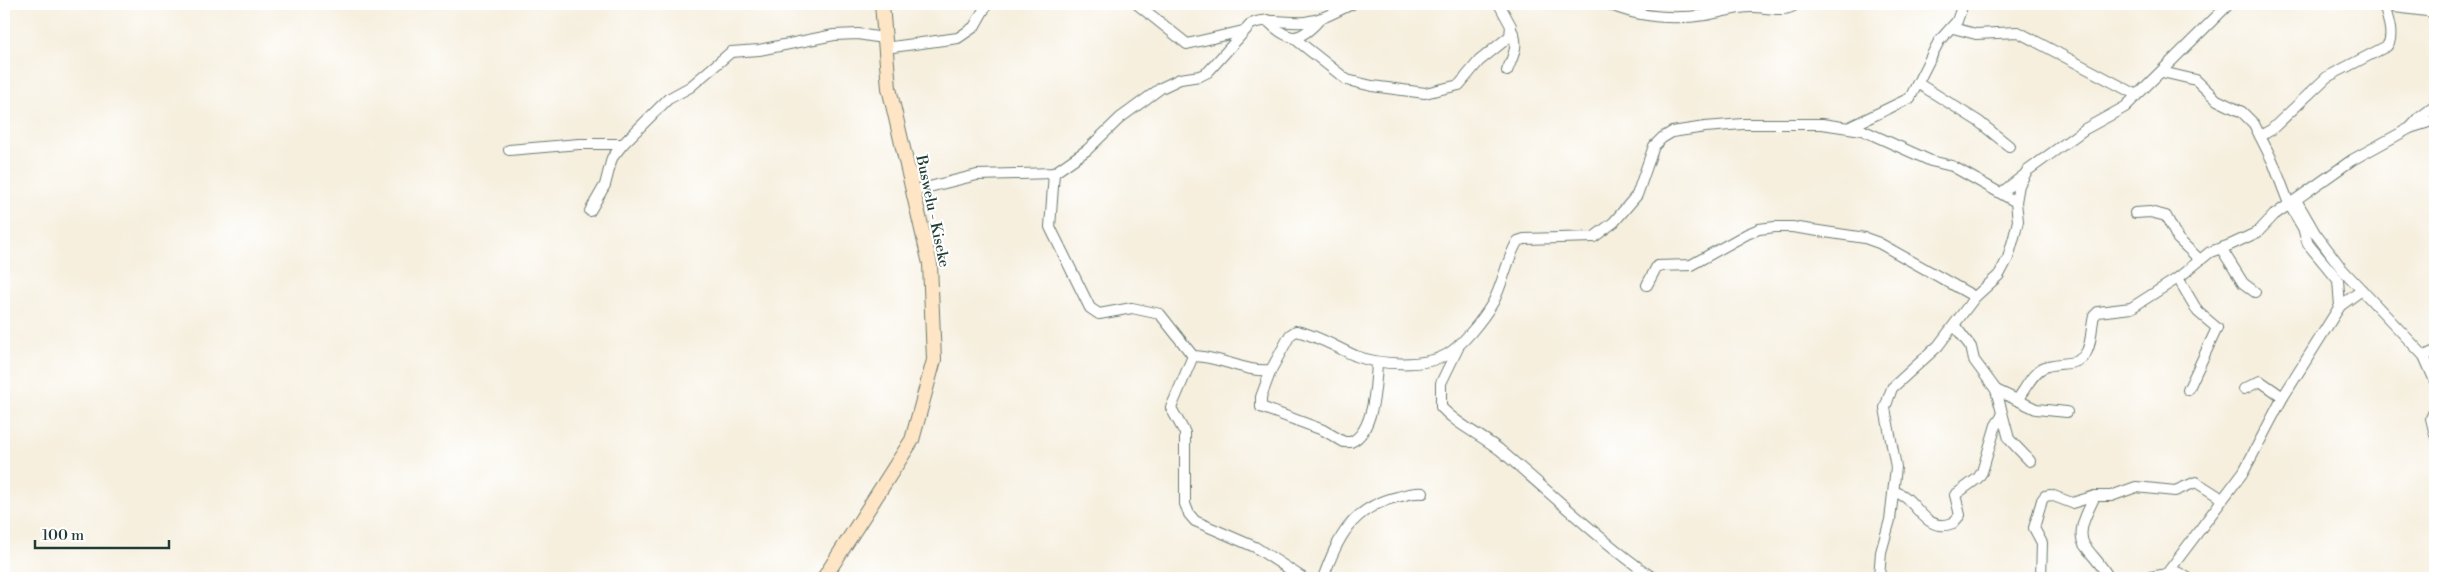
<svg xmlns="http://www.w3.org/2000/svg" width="2439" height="582" viewBox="0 0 2439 582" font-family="'Libre Bodoni',serif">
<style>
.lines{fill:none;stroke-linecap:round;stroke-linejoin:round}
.minor-casing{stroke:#6a7b70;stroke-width:12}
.secondary-casing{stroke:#6a7b70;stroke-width:16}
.minor{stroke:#fff;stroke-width:10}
.secondary{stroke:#fde5c5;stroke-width:14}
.labels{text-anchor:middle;stroke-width:4.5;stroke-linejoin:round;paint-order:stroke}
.street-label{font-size:15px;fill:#1f3d34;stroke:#fff}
</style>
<rect width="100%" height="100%" fill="#fff"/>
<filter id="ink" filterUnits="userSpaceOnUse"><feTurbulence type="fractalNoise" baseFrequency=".02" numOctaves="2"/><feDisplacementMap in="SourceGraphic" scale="10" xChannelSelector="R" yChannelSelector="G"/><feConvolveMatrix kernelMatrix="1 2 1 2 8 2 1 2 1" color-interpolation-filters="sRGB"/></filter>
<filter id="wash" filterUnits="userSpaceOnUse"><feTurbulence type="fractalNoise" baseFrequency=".0096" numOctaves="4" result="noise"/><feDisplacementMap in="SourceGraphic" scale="20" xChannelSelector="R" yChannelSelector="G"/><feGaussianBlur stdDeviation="1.12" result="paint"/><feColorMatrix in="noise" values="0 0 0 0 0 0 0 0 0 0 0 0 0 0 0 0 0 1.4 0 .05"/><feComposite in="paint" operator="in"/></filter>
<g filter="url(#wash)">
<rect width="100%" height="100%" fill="#f6efde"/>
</g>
<g filter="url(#ink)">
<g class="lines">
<defs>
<g id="minor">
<polyline points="1137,4 1187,44 1243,31"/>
<path d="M1609 4C1637 17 1674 20 1705 15 1720 13 1735 7 1751 7 1764 6 1785 14 1796 4"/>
<polyline points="2370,4 2435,12"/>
<path d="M1267 20C1288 42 1299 43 1319 20"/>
<polyline points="1953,28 1976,34 2018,32 2137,95"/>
<polyline points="1294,38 1347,80 1372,86 1425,93 1459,85 1479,61 1510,36 1511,26 1499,4"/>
<polyline points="885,48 958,38 974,27 987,4"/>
<path d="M1507 71C1512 58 1520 45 1512 31"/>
<polyline points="2162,72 2196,80 2217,100 2242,112 2254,124 2273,162 2289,204 2303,228 2308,244 2338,280 2340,306"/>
<polyline points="1919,84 1978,121 2009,146"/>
<polyline points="1850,127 1910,98 1939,41 1957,21 1963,4"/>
<polyline points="2410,128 2435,120"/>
<path d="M2260 136 2271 130 2327 77 2387 46C2395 36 2387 17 2384 5"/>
<polyline points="509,150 579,144 623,144 668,99 690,87 731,52 759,50 834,35 858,34 883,38"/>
<polyline points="1054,173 1050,227 1090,308 1099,314 1132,308 1160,314 1193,356 1171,408 1185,433 1185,504 1189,514 1195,521 1255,547 1303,578"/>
<path d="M913 191 977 175 1054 173 1087 150 1120 118 1161 88 1180 79 1200 76 1208 72 1251 24C1267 17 1287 24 1305 22 1322 20 1337 11 1352 4"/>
<polyline points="2001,193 2023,176"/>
<polyline points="2296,200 2315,233 2342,269 2424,356 2435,381"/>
<polyline points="590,211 605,185 612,158 623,144"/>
<polyline points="2135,213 2150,212 2166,216 2178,239 2199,259"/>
<polyline points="2221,248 2243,283 2255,292"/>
<polyline points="2178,278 2198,312 2217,328 2188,390"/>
<polyline points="1647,285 1657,266 1691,265 1747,234 1759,229 1775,227 1792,227 1865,238 1879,243 1975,297"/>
<polyline points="1955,326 1971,347 1974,360 1996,390 2009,439 2030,461"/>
<path d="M1458 348 1441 383V407C1457 425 1481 435 1500 450 1551 493 1598 539 1653 578"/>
<path d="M1193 356C1220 356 1245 373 1271 370L1290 335 1296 331C1317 335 1337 348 1356 356 1379 365 1424 367 1446 355 1461 347 1483 319 1492 304 1502 288 1509 252 1518 241L1524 239 1594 237 1614 222 1637 195 1654 146 1662 138 1672 132 1705 127 1743 124H1822L1862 130 1931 161 1952 166 2016 202"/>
<polyline points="2424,356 2435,351"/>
<path d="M1271 370 1261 397V407L1323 430 1344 442H1351C1374 432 1376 384 1377 362"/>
<polyline points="2244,389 2260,381 2283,397"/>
<polyline points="1996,390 2036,409 2067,412"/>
<path d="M2017 400C2025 390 2033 371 2045 367 2059 361 2079 368 2087 351 2092 341 2091 327 2094 316L2098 312 2131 308 2178 278 2210 252 2230 245 2258 232 2274 215 2352 160 2410 128 2419 118 2435 106"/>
<polyline points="2435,410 2431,418 2435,435"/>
<path d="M1894 492C1916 495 1923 535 1953 523L1960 515 1955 495 1978 478 1982 472 1996 425 2002 416"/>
<path d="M2095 496C2089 509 2075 532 2085 546 2094 558 2101 564 2109 578"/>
<polyline points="2168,572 2244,471 2283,397 2340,306 2362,290"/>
<path d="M1323 578C1338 538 1351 508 1397 497 1406 495 1413 492 1423 493"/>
<polyline points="1879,578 1881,552 1890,520 1896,467 1885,408 1892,388 1938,346 1975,297 1999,275 2008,258 2014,237 2018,221 2016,202 2019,185 2027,171 2085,129 2125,107 2229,4"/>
<polyline points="2041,578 2042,543 2034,528 2042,500 2045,496 2051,495 2072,503 2095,496 2111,496 2136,487 2175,491 2196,482 2221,498"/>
<polyline points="2146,578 2177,572 2188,578"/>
</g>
<polyline id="secondary" points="824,578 912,440 934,360 930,264 889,88 882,4"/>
</defs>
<!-- minor casing -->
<use href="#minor" class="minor-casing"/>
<!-- secondary casing -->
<use href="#secondary" class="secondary-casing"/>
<!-- minor -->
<use href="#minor" class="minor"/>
<!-- secondary -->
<use href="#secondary" class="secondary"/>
</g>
</g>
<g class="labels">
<!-- street labels -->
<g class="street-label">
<text transform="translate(933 211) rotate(78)" y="5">Buswelu - Kiseke</text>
</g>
</g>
<!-- margin -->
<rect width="2439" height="582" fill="none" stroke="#fff" stroke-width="20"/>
<!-- scale -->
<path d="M35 540v8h134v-8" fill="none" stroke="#1f3d34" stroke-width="2.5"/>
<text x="42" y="540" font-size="15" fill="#1f3d34" stroke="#ffffff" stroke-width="4" paint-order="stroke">100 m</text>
</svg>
